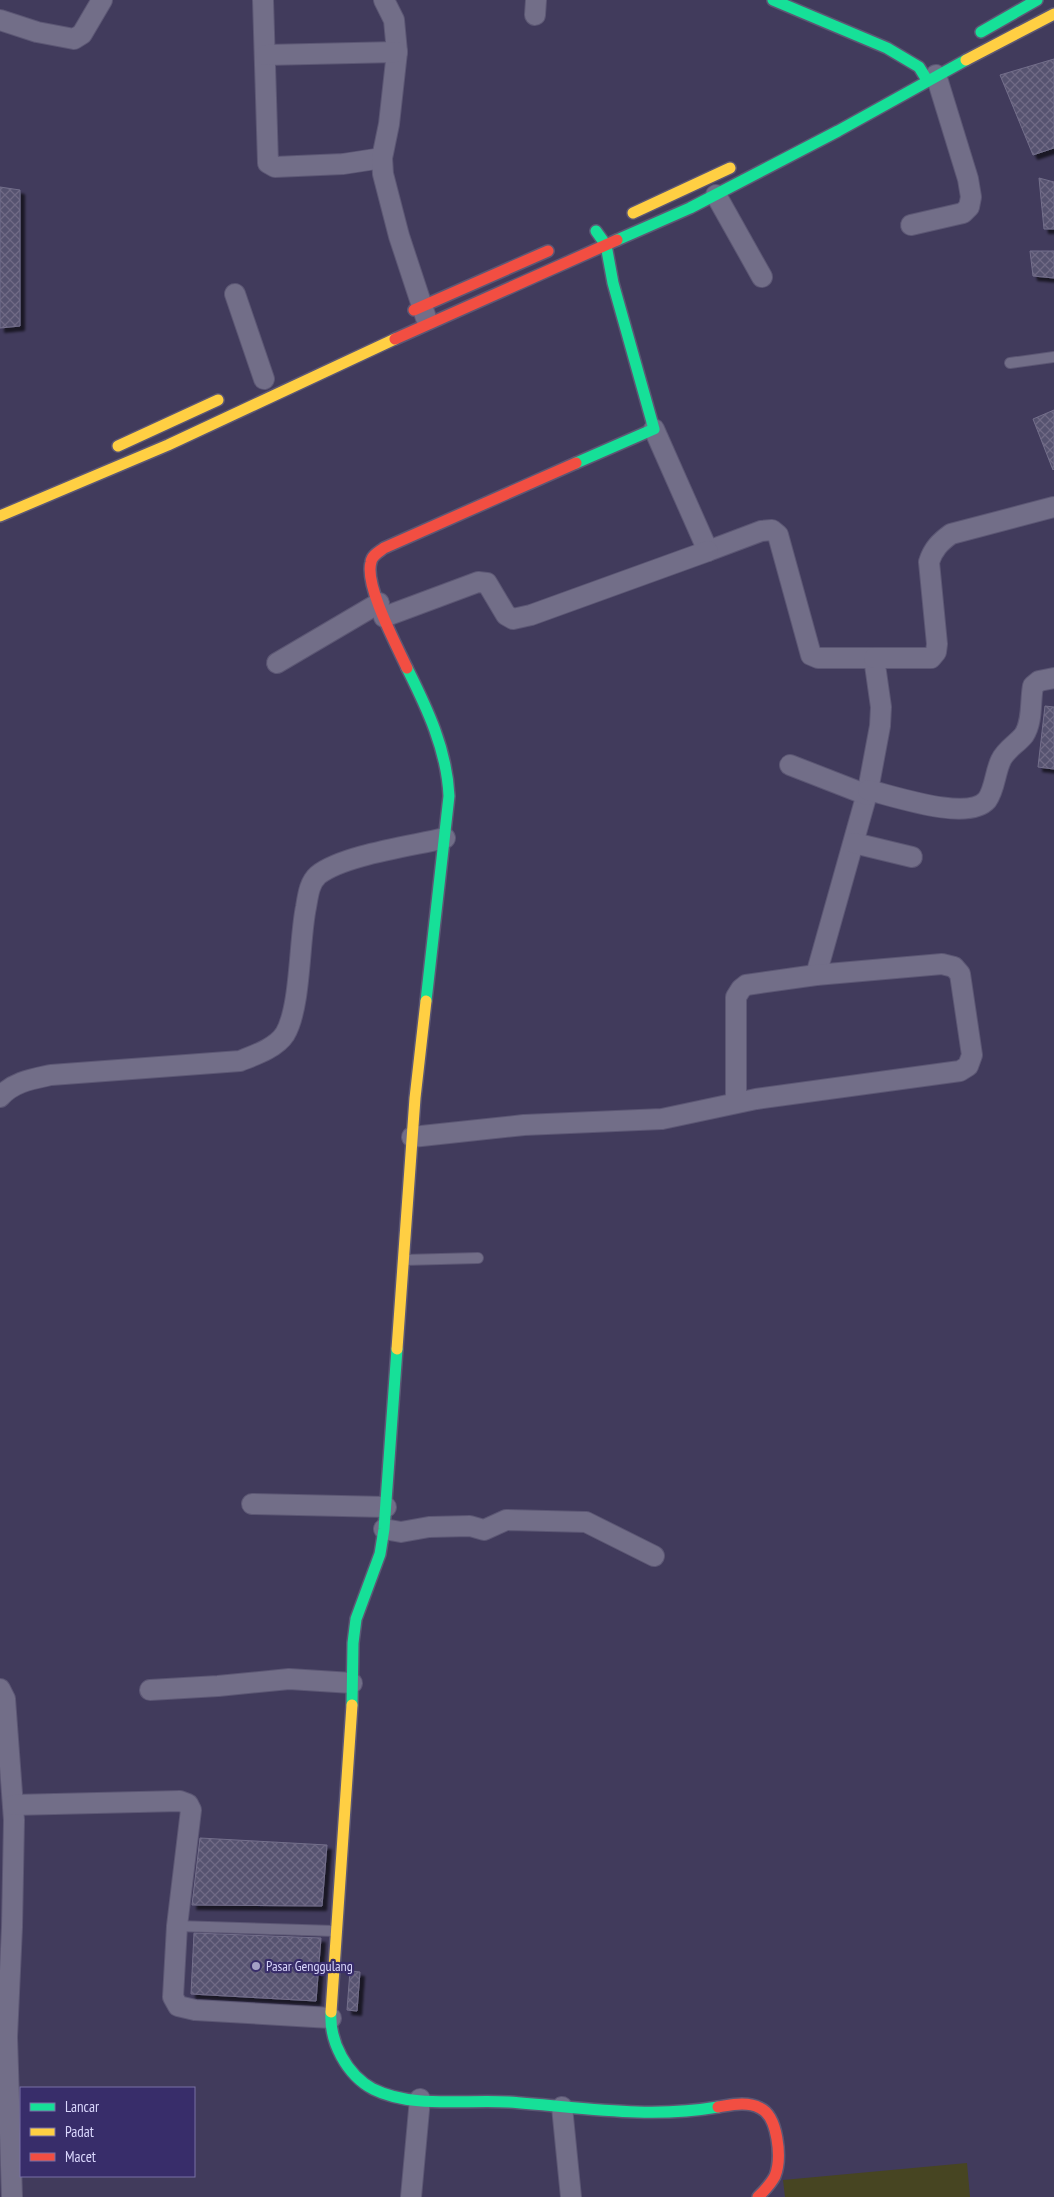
<svg xmlns="http://www.w3.org/2000/svg" width="1054" height="2197" viewBox="0 0 1054 2197" font-family="'PT Sans Narrow',sans-serif">
<style>
.garden{fill:#474522}
.building{fill:url(#building-cross-hatch);stroke:#736f8b;filter:url(#shadow)}
.lines{fill:none;stroke-linecap:round;stroke-linejoin:round}
.lane-casing{stroke:#5c5774;stroke-width:12}
.street-casing{stroke:#5c5774;stroke-width:22}
.fast-casing{stroke:#5c5774;stroke-width:14}
.slow-casing{stroke:#5c5774;stroke-width:14}
.jam-casing{stroke:#5c5774;stroke-width:14}
.lane{stroke:#726e88;stroke-width:10}
.street{stroke:#726e88;stroke-width:20}
.fast{stroke:#16e098;stroke-width:11}
.slow{stroke:#ffcf43;stroke-width:11}
.jam{stroke:#f24e42;stroke-width:11}
.poi-dot{fill:#a4a0c5;stroke:#382d6a;stroke-width:2}
.labels{text-anchor:middle;stroke-width:4.5;stroke-linejoin:round;paint-order:stroke}
.poi-label{font-size:14px;fill:#dad7fd;stroke:#382d6a;text-anchor:start}
</style>
<defs>
<pattern id="building-cross-hatch" width="8" height="8" patternUnits="userSpaceOnUse" patternTransform="scale(1.25)"><rect width="8" height="8" fill="#575270"/><path d="M0 0l8 8M0 8l8-8" fill="none" stroke="#6f6a85"/></pattern>
<filter id="shadow"><feDropShadow dx="4.5" dy="4.5" stdDeviation="1" flood-color="#0009"/></filter>
</defs>
<rect width="100%" height="100%" fill="#413b5c"/>
<!-- garden -->
<polygon class="garden" points="967,2163 970,2197 785,2197 783,2180"/>
<!-- building -->
<g class="building">
<polygon points="1054,59 1054,148 1033,155 1000,75"/>
<polygon points="1039,178 1054,182 1054,229 1044,229"/>
<polygon points="0,187 20,190 20,326 0,328"/>
<polygon points="1030,251 1054,251 1054,278 1033,276"/>
<polygon points="1054,410 1054,469 1053,470 1033,419"/>
<polygon points="1045,706 1054,707 1054,769 1038,767"/>
<polygon points="200,1838 327,1845 322,1906 192,1905"/>
<polygon points="194,1933 321,1938 316,2001 191,1994"/>
<polygon points="350,1971 360,1972 357,2011 347,2010"/>
</g>
<g class="lines">
<defs>
<g id="lane">
<polyline points="1010,363 1054,357"/>
<polyline points="404,1260 478,1258"/>
<polyline points="177,1926 335,1931"/>
</g>
<g id="street">
<polyline points="263,0 268,163 275,167 343,164 382,158"/>
<polyline points="384,0 394,20 397,52 389,124 382,158 383,174 399,236 426,318"/>
<polyline points="535,15 536,0"/>
<polyline points="0,20 37,32 74,39 82,34 102,0"/>
<polyline points="266,55 397,52"/>
<polyline points="716,195 762,277"/>
<polyline points="911,225 963,213 969,207 971,197 968,179 936,75"/>
<polyline points="235,294 264,379"/>
<polyline points="654,429 708,551 761,531 772,530 778,535 811,655 818,658 874,658 881,707 880,726 868,790 816,975"/>
<polyline points="384,617 478,582 487,583 506,615 513,619 531,615 708,551"/>
<path d="M874 658H931L936 652 937 644 929 562C933 549 940 542 951 534L1054 507"/>
<polyline points="277,663 379,603"/>
<polyline points="790,765 867,795"/>
<path d="M868 790C894 796 968 822 987 800 995 789 995 772 1001 760 1006 749 1017 744 1024 735 1033 721 1030 701 1033 686L1039 681 1054 678"/>
<polyline points="854,843 912,857"/>
<path d="M0 1097C13 1082 32 1079 51 1075L240 1061C255 1055 276 1048 285 1034 301 1007 299 940 306 907 308 896 309 883 318 875 343 855 412 846 445 838"/>
<polyline points="412,1137 524,1125 662,1119 756,1099 960,1071 968,1066 972,1055 960,974 954,967 942,964 816,975 746,985 741,989 736,997 736,1103"/>
<polyline points="252,1504 386,1507"/>
<polyline points="384,1529 401,1532 429,1527 470,1526 484,1530 506,1520 586,1522 654,1556"/>
<polyline points="0,1689 5,1699 14,1820 12,1927 7,2037 12,2197"/>
<polyline points="150,1690 218,1686 289,1679 352,1683"/>
<polyline points="13,1805 180,1801 188,1804 191,1810 177,1926 173,1997 178,2006 195,2010 331,2018"/>
<polyline points="562,2107 571,2197"/>
<polyline points="411,2197 420,2099"/>
</g>
<g id="fast">
<polyline points="773,0 887,48 919,67 927,80"/>
<polyline points="981,32 1037,0"/>
<polyline points="617,240 690,208 838,131 966,60"/>
<polyline points="576,463 654,429 613,283 606,245 596,231"/>
<path d="M407 668C427 708 447 750 449 796L426 1001"/>
<polyline points="352,1705 353,1643 356,1619 380,1554 384,1529 397,1349"/>
<path d="M331 2012C329 2042 347 2075 373 2089 413 2109 466 2099 509 2102 580 2107 647 2119 718 2107"/>
</g>
<g id="slow">
<polyline points="966,60 1054,14"/>
<polyline points="633,213 730,168"/>
<polyline points="118,446 218,400"/>
<polyline points="0,516 168,445 395,339"/>
<polyline points="397,1349 415,1098 426,1001"/>
<polyline points="331,2012 352,1705"/>
</g>
<g id="jam">
<polyline points="414,310 548,251"/>
<polyline points="395,339 617,240"/>
<path d="M407 668C397 646 364 585 371 562 372 555 379 552 384 548L576 463"/>
<path d="M718 2107C731 2105 747 2101 760 2108 778 2116 782 2158 775 2176 771 2184 764 2191 758 2197"/>
</g>
</defs>
<!-- lane casing -->
<use href="#lane" class="lane-casing"/>
<!-- street casing -->
<use href="#street" class="street-casing"/>
<!-- fast casing -->
<use href="#fast" class="fast-casing"/>
<!-- slow casing -->
<use href="#slow" class="slow-casing"/>
<!-- jam casing -->
<use href="#jam" class="jam-casing"/>
<!-- lane -->
<use href="#lane" class="lane"/>
<!-- street -->
<use href="#street" class="street"/>
<!-- fast -->
<use href="#fast" class="fast"/>
<!-- slow -->
<use href="#slow" class="slow"/>
<!-- jam -->
<use href="#jam" class="jam"/>
</g>
<!-- markers -->
<circle class="poi-dot" cx="256" cy="1966" r="5"/>
<g class="labels">
<!-- poi labels -->
<g class="poi-label">
<text x="266" y="1971">Pasar Genggulang</text>
</g>
</g>
<!-- legend -->
<rect x="20" y="2087" width="175" height="90" fill="#382d6a" stroke="#7971a5"/>
<rect x="30" y="2103" width="25" height="8" fill="#16e098" stroke="#7971a5"/>
<text x="65" y="2112" font-size="15" fill="#dad7fd">Lancar</text>
<rect x="30" y="2128" width="25" height="8" fill="#ffcf43" stroke="#7971a5"/>
<text x="65" y="2137" font-size="15" fill="#dad7fd">Padat</text>
<rect x="30" y="2153" width="25" height="8" fill="#f24e42" stroke="#7971a5"/>
<text x="65" y="2162" font-size="15" fill="#dad7fd">Macet</text>
</svg>
